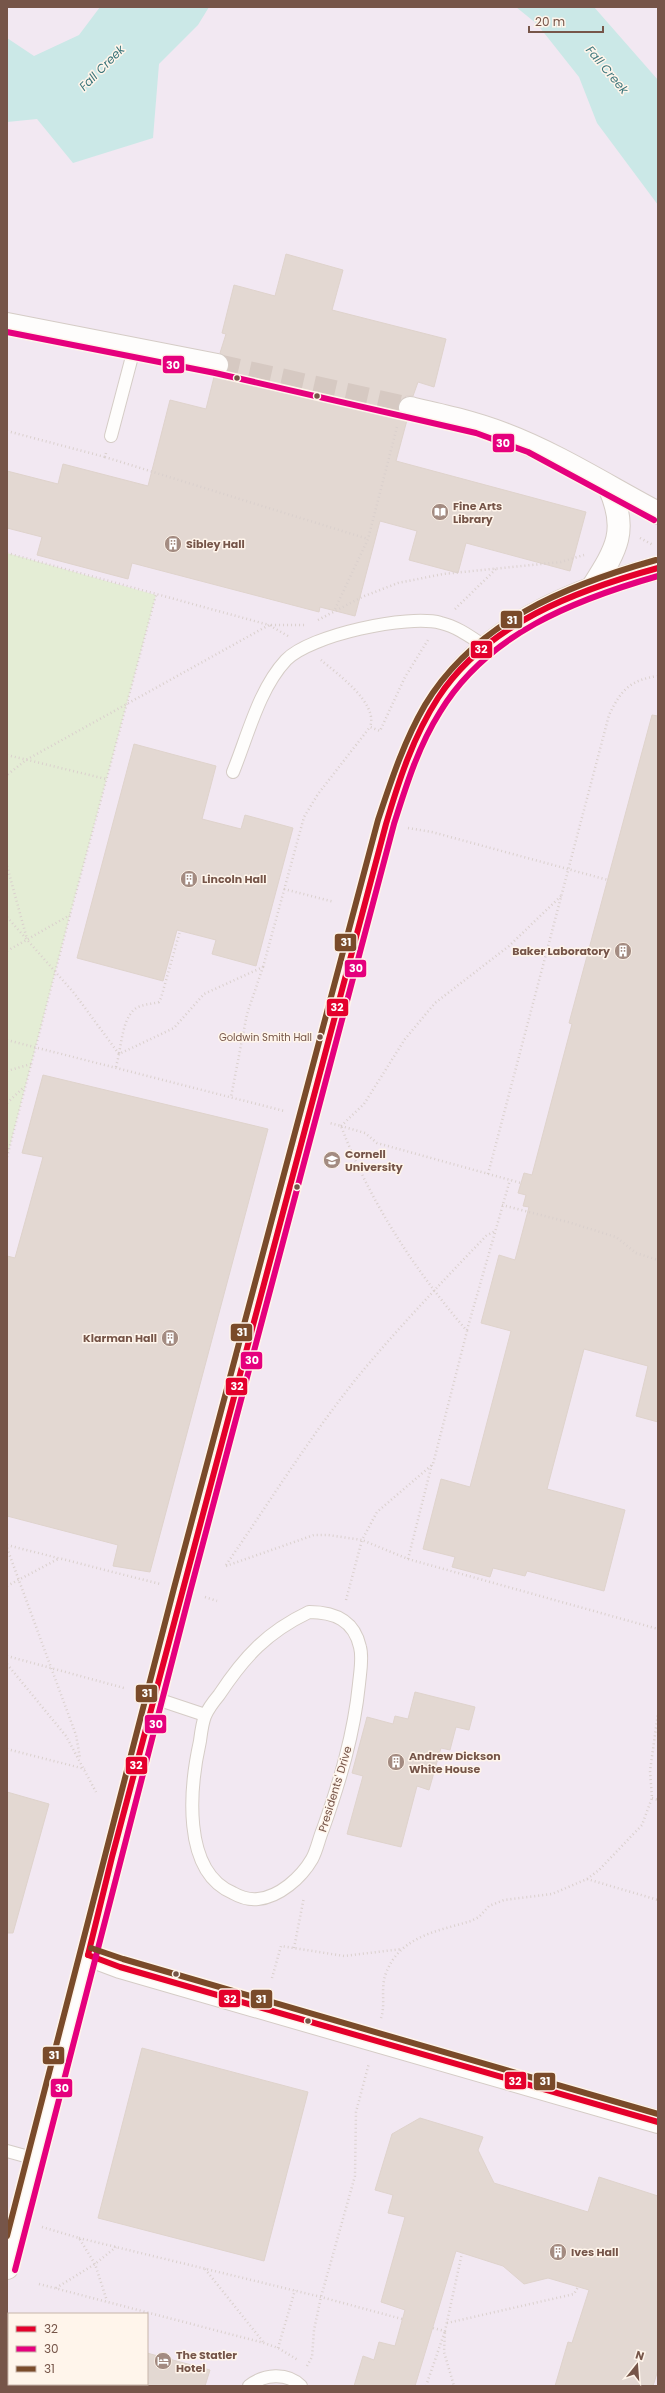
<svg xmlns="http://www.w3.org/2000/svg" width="665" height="2393" viewBox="0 0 665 2393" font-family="Poppins,sans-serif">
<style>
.education{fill:#f2e8f2;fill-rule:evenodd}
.green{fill:#e4edd5}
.water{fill:#cbe8e7}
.building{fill:#e3d8d2;stroke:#dfd3cc}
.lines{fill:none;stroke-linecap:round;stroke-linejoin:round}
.tertiary-tunnel{stroke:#d6c9c2;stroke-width:22;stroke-dasharray:22 11;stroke-linecap:butt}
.service-casing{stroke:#d5ccc6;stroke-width:14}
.tertiary-casing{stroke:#d5ccc6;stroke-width:24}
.path{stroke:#dad0cd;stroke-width:2.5;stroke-dasharray:1 3;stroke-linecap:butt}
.service{stroke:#fefdfc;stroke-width:12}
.tertiary{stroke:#fefdfc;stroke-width:22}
.bus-1-casing{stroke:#fff5eb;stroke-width:9}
.bus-2-casing{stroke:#fff5eb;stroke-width:9}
.bus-3-casing{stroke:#fff5eb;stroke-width:9}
.bus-1{stroke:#e4002b;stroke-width:6}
.bus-2{stroke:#e5007d;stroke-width:6}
.bus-3{stroke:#7a4b2a;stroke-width:6}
.bus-dot{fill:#765549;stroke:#fff5eb;stroke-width:1.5}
.labels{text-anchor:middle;stroke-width:3;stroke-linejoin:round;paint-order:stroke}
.bus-label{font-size:10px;fill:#765549;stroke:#fff5eb;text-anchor:end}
.poi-label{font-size:11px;font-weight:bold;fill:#765549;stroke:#fff5eb;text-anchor:start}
.street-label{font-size:11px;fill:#765549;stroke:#fff5eb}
.water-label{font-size:12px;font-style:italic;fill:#3d767b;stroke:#fff5eb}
.line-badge{stroke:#fff5eb;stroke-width:1.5}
.badge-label{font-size:11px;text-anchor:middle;font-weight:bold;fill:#fff}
</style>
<rect width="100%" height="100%" fill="#f6f0ea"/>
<!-- education -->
<path class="education" d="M7 7H658V2386H7ZM9 2314H147V2384H9Z"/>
<!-- green -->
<polygon class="green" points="7,553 156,595 70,915 7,1157"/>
<!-- water -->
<g class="water">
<polygon points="100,7 209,7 198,25 159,64 153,138 73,163 37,119 7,122 7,38 34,56 79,35"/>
<polygon points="516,7 594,7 658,80 658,205 597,123 579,77 537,24"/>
</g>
<!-- building -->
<g class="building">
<polygon points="286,254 343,270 332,310 446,339 434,387 418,382 413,396 406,396 398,405 398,412 407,420 396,461 586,512 570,571 466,543 458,573 409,560 417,531 380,521 355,616 320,607 319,612 132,563 128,579 37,555 42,537 7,528 7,471 58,484 63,464 148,486 170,400 206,409 214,377 221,377 229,368 229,361 220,353 226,334 222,333 234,285 275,296"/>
<polygon points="652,715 658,716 658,1422 636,1416 648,1366 584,1349 547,1489 625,1510 604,1591 527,1571 525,1576 493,1568 490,1577 452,1567 455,1557 423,1549 441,1479 470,1487 511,1331 481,1323 499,1255 515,1260 529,1207 523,1206 526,1195 518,1193 524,1173 532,1175 572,1024 569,1023"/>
<polygon points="134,744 216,766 202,819 241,829 245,815 293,828 256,966 212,954 216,940 177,930 163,981 77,958"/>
<polygon points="43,1075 268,1129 150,1572 113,1566 118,1545 7,1516 7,1256 15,1258 43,1157 22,1153"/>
<polygon points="415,1692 475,1707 469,1730 456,1727 450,1750 441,1748 429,1790 417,1786 401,1847 347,1834 363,1776 352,1773 367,1717 393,1724 395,1716 408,1719"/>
<polygon points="7,1792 49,1804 13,1933 7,1933"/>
<polygon points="142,2048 308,2092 264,2261 98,2218"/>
<polygon points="420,2118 483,2137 478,2150 494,2183 588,2212 599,2177 658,2196 658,2370 653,2386 555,2386 568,2342 572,2343 589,2290 548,2278 524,2284 503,2266 456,2251 415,2386 354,2386 363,2356 374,2360 379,2342 395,2346 405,2310 381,2302 405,2217 388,2213 393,2195 375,2190 392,2134"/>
<polygon points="147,2353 210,2370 205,2386 147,2386"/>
</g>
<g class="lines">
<!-- tertiary-tunnel -->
<polyline class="tertiary-tunnel" points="217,365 410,408"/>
<defs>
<g id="service">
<polyline points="111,436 134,349"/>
<path d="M233 772C248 735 259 689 286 660 310 635 408 614 441 623 458 627 472 638 486 647"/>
<path d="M309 1612C334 1612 354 1620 360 1647 363 1658 360 1673 359 1684 354 1734 340 1781 323 1829 319 1838 317 1850 312 1859 301 1878 279 1897 258 1899 249 1900 240 1897 233 1893 181 1871 190 1786 200 1741 201 1733 202 1724 205 1716 208 1709 214 1701 219 1695 244 1657 267 1632 309 1612Z"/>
<polyline points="154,1698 205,1715"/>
<polyline points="7,2151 36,2159"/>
<path d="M249 2386C264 2374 287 2372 301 2386"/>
</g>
<g id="tertiary">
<polyline points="7,324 217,365"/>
<path d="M410 408C441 415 473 422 504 434 557 454 607 486 658 513"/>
<path d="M592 588C616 550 629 531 609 487"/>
<polyline points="88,1955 120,1967 658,2122"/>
<path d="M7 2268 182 1590 386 822C401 777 415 732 442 694 490 624 579 588 658 568"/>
</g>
</defs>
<!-- service casing -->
<use href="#service" class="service-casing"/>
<!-- tertiary casing -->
<use href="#tertiary" class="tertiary-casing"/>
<!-- path -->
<g class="path">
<polyline points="7,431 105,457"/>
<polyline points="106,453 105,457 368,539"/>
<polyline points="640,538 653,545"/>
<polyline points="7,553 269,625 26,760 7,775"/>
<polyline points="335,609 368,539 397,427"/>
<polyline points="455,609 496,569"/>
<polyline points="318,620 362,597 398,583 443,574 561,562 584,555"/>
<polyline points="288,636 269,625 306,625"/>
<path d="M321 660C336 673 379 703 370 727"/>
<polyline points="7,755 106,779"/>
<polyline points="408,828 432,832 608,880"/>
<polyline points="7,866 27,939"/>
<polyline points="284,889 334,902"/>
<polyline points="7,917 74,993 119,1054"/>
<polyline points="7,951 70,915"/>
<polyline points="263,967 304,817 318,794 370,727 380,731 405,677 428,640"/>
<polyline points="7,1040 284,1111"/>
<path d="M119 1053C122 1039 124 1014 138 1007 145 1004 152 1004 159 1002L161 998 180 931"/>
<polyline points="116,1067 119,1054 174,1028 204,994 263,967 247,1014 231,1097"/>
<polyline points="7,1071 31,1064"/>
<polyline points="7,1103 24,1087"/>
<polyline points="341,1126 364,1104 405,1039 435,1003 509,946 562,895"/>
<polyline points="341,1126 365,1133 377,1143 521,1183"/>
<polyline points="7,1157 70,915 156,595"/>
<path d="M488 1174 609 715C621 690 630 680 658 676"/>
<polyline points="502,1205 568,1222 616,1237 636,1253 658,1260"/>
<polyline points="467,1330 510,1180"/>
<polyline points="7,1545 160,1584"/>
<polyline points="7,1548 76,1735 80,1758"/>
<polyline points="408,1559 432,1464"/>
<path d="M226 1565C269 1503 309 1438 356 1379 397 1329 441 1283 486 1236L495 1231"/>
<path d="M226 1566 314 1535H328L362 1540 377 1512 433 1464 467 1331C414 1269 370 1202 341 1126L330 1123"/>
<polyline points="7,1586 58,1559"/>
<polyline points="205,1597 217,1601"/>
<polyline points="346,1600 362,1540 408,1559 658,1629"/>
<polyline points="7,1656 124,1688"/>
<polyline points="7,1664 66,1736 96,1792"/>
<polyline points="7,1749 85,1769"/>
<polyline points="652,1798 658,1800"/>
<polyline points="587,1879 658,1900"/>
<polyline points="294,1948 304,1897"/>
<polyline points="272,1978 281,1946 344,1956 402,1949"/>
<path d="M381 2018C386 2003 380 1989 386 1973 400 1936 438 1931 471 1921L479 1917 489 1906 504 1900 552 1894 587 1879 599 1870 642 1825 652 1798 650 1771 658 1713"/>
<polyline points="42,2227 79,2238 95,2264 107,2301"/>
<polyline points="79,2238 321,2297 402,2319"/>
<polyline points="205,2269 264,2343"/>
<polyline points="39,2284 264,2343 278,2348 298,2360"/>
<polyline points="56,2288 95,2264 116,2247"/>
<polyline points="447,2323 574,2294 578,2287"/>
<polyline points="433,2328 445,2331 462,2253"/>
<polyline points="278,2348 295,2290"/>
<polyline points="307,2366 312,2357 314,2330 321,2297 355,2176 356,2112 369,2063"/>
<polyline points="426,2386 445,2331 444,2352 454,2386"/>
</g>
<!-- service -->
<use href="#service" class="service"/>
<!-- tertiary -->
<use href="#tertiary" class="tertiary"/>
<defs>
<g id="bus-1">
<path d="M88 1955 112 1857 386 824C399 780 413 737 438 698 486 624 577 590 658 568"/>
<polyline points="88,1955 120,1967 658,2122"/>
</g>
<g id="bus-2">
<polyline points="7,332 215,373 476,433 528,452 654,520"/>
<path d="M15 2270 190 1592 394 824C406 786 418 747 440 712 487 634 574 600 658 576"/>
</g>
<g id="bus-3">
<polyline points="91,1948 123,1959 658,2114"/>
<path d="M7 2236 174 1588 378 820C391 781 404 741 425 705 475 622 567 585 656 560"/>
</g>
</defs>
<!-- bus-1 casing -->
<use href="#bus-1" class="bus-1-casing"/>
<!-- bus-2 casing -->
<use href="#bus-2" class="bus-2-casing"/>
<!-- bus-3 casing -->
<use href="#bus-3" class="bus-3-casing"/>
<!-- bus-1 -->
<use href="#bus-1" class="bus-1"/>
<!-- bus-2 -->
<use href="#bus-2" class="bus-2"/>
<!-- bus-3 -->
<use href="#bus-3" class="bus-3"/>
</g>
<!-- icons -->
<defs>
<symbol id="library-disc" viewBox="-11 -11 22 22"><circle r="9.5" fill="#a38b81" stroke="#fff5eb"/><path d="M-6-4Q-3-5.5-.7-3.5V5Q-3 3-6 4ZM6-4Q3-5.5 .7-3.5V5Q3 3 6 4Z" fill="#fff"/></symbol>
<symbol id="building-disc" viewBox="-11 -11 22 22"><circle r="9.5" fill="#a38b81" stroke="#fff5eb"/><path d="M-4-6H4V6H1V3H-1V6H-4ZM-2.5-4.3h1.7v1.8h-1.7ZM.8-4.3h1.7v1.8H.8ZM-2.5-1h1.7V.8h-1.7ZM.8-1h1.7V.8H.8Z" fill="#fff"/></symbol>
<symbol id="university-disc" viewBox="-11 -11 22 22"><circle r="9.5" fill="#a38b81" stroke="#fff5eb"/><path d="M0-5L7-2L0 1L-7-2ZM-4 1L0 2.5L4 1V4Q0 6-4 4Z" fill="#fff"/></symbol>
<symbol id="hotel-disc" viewBox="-11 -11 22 22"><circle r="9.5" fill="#a38b81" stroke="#fff5eb"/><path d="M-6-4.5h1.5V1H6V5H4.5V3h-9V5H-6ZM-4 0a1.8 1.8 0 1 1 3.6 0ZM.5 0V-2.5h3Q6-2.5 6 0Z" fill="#fff"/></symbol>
</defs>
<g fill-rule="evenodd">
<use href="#library-disc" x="430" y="502" width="20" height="20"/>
<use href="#building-disc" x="163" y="534" width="20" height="20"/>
<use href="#building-disc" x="179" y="869" width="20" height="20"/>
<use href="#building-disc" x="613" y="941" width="20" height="20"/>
<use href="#university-disc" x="322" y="1150" width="20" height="20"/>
<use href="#building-disc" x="160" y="1328" width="20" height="20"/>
<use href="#building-disc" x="386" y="1752" width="20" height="20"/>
<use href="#building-disc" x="548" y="2242" width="20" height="20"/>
<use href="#hotel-disc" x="153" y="2351" width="20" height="20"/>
</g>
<!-- markers -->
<g class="bus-dot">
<circle cx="237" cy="378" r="3.5"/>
<circle cx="317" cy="396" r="3.5"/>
<circle cx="320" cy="1037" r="3.5"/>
<circle cx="297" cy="1187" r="3.5"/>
<circle cx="176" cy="1974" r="3.5"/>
<circle cx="308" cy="2021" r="3.5"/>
</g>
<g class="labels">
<!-- bus labels -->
<g class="bus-label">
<text x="312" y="1041">Goldwin Smith Hall</text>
</g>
<!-- poi labels -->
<g class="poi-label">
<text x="453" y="510">Fine Arts<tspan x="453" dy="13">Library</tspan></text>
<text x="186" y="548">Sibley Hall</text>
<text x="202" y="883">Lincoln Hall</text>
<text x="610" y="955" text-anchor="end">Baker Laboratory</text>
<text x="345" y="1158">Cornell<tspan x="345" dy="13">University</tspan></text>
<text x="157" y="1342" text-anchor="end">Klarman Hall</text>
<text x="409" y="1760">Andrew Dickson<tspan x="409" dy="13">White House</tspan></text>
<text x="571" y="2256">Ives Hall</text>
<text x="176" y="2359">The Statler<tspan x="176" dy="13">Hotel</tspan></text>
</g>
<!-- street labels -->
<g class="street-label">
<text transform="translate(335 1789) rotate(-73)" y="4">Presidents' Drive</text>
</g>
<!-- water labels -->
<g class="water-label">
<text transform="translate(102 68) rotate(-45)" y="4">Fall Creek</text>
<text transform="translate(607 70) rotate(50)" y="4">Fall Creek</text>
</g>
</g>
<g class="line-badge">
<rect x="162" y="355" width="23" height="19" rx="4" fill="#e5007d"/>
<rect x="492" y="433" width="23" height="20" rx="4" fill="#e5007d"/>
<rect x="500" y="610" width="23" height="19" rx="4" fill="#7a4b2a"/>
<rect x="470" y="640" width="23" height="19" rx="4" fill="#e4002b"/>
<rect x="334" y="933" width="23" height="19" rx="4" fill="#7a4b2a"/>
<rect x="344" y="959" width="23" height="19" rx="4" fill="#e5007d"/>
<rect x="326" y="998" width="23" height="19" rx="4" fill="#e4002b"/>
<rect x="230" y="1323" width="23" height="19" rx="4" fill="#7a4b2a"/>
<rect x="240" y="1351" width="23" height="19" rx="4" fill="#e5007d"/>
<rect x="225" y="1377" width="23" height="19" rx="4" fill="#e4002b"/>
<rect x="135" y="1684" width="23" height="19" rx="4" fill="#7a4b2a"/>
<rect x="144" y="1714" width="23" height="20" rx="4" fill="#e5007d"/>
<rect x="125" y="1756" width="23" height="19" rx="4" fill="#e4002b"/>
<rect x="218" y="1989" width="23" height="19" rx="4" fill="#e4002b"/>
<rect x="250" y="1989" width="23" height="20" rx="4" fill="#7a4b2a"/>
<rect x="42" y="2046" width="23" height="19" rx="4" fill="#7a4b2a"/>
<rect x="504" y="2071" width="23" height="19" rx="4" fill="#e4002b"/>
<rect x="533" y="2072" width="23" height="19" rx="4" fill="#7a4b2a"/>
<rect x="50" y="2078" width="23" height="20" rx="4" fill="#e5007d"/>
</g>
<g class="badge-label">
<text x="173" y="369">30</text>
<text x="503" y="447">30</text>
<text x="512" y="624">31</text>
<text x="481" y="653">32</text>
<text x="346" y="946">31</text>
<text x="356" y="972">30</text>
<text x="337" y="1011">32</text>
<text x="242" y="1336">31</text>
<text x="252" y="1364">30</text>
<text x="237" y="1390">32</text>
<text x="147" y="1697">31</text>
<text x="156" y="1728">30</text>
<text x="136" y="1769">32</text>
<text x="230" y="2003">32</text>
<text x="261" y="2003">31</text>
<text x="54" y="2059">31</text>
<text x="515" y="2085">32</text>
<text x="545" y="2085">31</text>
<text x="62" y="2092">30</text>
</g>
<!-- border -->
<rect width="665" height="2393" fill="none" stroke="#765549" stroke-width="16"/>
<!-- legend -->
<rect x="8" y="2313" width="140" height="72" fill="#fff5eb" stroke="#c8b5aa"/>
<rect x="16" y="2326" width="20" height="6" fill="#e4002b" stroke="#c8b5aa"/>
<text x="44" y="2333" font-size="12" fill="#765549">32</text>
<rect x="16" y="2346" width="20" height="6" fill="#e5007d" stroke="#c8b5aa"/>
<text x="44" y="2353" font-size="12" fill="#765549">30</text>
<rect x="16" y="2366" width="20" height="6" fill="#7a4b2a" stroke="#c8b5aa"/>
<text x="44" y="2373" font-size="12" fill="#765549">31</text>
<!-- north arrow -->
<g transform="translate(637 2365) rotate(17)" stroke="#fff5eb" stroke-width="3" paint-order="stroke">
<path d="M0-3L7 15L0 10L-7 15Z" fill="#765549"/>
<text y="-6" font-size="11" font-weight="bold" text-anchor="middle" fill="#765549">N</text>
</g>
<!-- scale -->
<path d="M529 26v6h74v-6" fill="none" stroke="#765549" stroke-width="2"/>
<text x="535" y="26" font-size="12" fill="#765549" stroke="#fff5eb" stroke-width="3" paint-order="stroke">20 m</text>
</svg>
